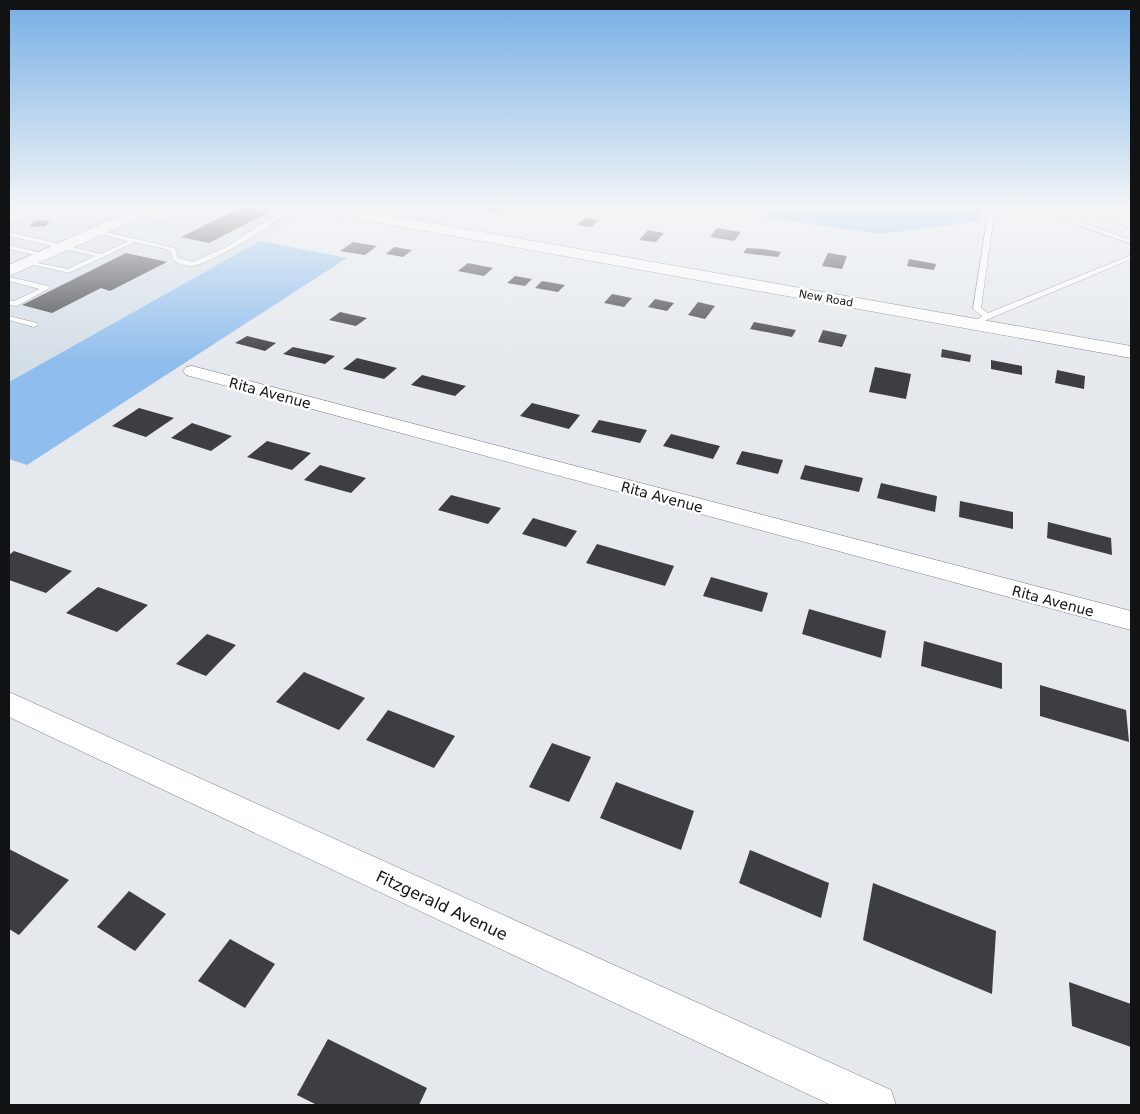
<svg xmlns="http://www.w3.org/2000/svg" width="1140" height="1114" viewBox="0 0 1140 1114" font-family="'DejaVu Sans',sans-serif">
<style>
.built{fill:#d4dee7}
.green{fill:#8fbded}
.building{fill:#3c3e42}
.lines{fill:none;stroke-linecap:round;stroke-linejoin:round}
.lane-casing{stroke:#7b7e82;stroke-width:1}
.street-casing{stroke:#7b7e82;stroke-width:1}
.secondary-casing{stroke:#7b7e82;stroke-width:1}
.lane{fill:#fff;fill-rule:evenodd}
.street{fill:#fff;fill-rule:evenodd}
.secondary{fill:#fff;fill-rule:evenodd}
.labels{text-anchor:middle;stroke-width:5;stroke-linejoin:round;paint-order:stroke}
.far-street-label{font-size:11px;fill:#111213;stroke:#fff}
.street-label{font-size:14px;fill:#111213;stroke:#fff}
.near-street-label{font-size:16px;fill:#111213;stroke:#fff}
</style>
<rect width="100%" height="100%" fill="#e5e9ed"/>
<!-- built -->
<polygon class="built" points="9,207 465,207 435,229 319,208 9,382"/>
<!-- green -->
<g class="green">
<polygon points="771,207 981,207 979,221 881,234 764,217"/>
<polygon points="260,241 347,258 27,465 9,459 9,382"/>
</g>
<!-- building -->
<g class="building">
<polygon points="242,207 274,209 209,243 181,237"/>
<polygon points="483,207 507,207 499,212 480,209"/>
<polygon points="585,218 599,220 591,227 577,225"/>
<polygon points="50,220 46,226 29,227 34,221"/>
<polygon points="717,228 741,232 734,241 710,237"/>
<polygon points="648,230 664,233 656,242 639,240"/>
<polygon points="353,242 377,246 365,255 340,251"/>
<polygon points="394,247 412,250 403,257 386,254"/>
<polygon points="747,248 763,249 781,252 778,257 743,253"/>
<polygon points="126,253 167,262 110,291 101,288 52,313 22,305"/>
<polygon points="828,253 847,256 842,269 822,266"/>
<polygon points="909,259 936,264 934,270 907,266"/>
<polygon points="468,263 493,268 484,276 458,271"/>
<polygon points="515,276 532,279 525,286 507,283"/>
<polygon points="542,281 565,285 558,292 535,288"/>
<polygon points="612,294 632,298 624,307 604,303"/>
<polygon points="655,299 674,303 667,311 648,307"/>
<polygon points="698,302 715,306 705,319 688,315"/>
<polygon points="340,312 367,318 356,326 329,320"/>
<polygon points="754,322 796,330 792,337 750,329"/>
<polygon points="823,330 847,335 842,347 818,342"/>
<polygon points="247,336 276,343 265,351 235,343"/>
<polygon points="293,347 335,356 325,364 283,354"/>
<polygon points="942,349 971,355 970,362 941,357"/>
<polygon points="357,358 397,368 384,379 343,369"/>
<polygon points="991,360 1022,366 1022,375 991,369"/>
<polygon points="875,367 911,374 906,399 869,392"/>
<polygon points="1057,370 1085,376 1084,389 1055,383"/>
<polygon points="422,375 466,386 455,396 411,385"/>
<polygon points="532,403 580,415 569,429 520,416"/>
<polygon points="139,408 174,418 146,437 112,426"/>
<polygon points="599,420 647,430 640,443 591,432"/>
<polygon points="192,423 232,436 211,451 171,438"/>
<polygon points="671,434 720,446 713,459 663,446"/>
<polygon points="267,441 311,453 292,470 247,457"/>
<polygon points="742,451 783,460 778,474 736,464"/>
<polygon points="320,465 366,478 351,493 304,480"/>
<polygon points="805,465 863,478 859,492 800,479"/>
<polygon points="881,483 937,496 935,512 877,498"/>
<polygon points="451,495 501,508 488,524 438,510"/>
<polygon points="960,501 1013,512 1013,529 959,517"/>
<polygon points="533,518 577,531 566,547 522,534"/>
<polygon points="1048,522 1111,538 1112,555 1047,538"/>
<polygon points="597,544 674,566 665,586 586,563"/>
<polygon points="14,551 72,571 46,593 9,580 9,555"/>
<polygon points="711,577 768,593 762,612 703,596"/>
<polygon points="98,587 148,605 117,632 66,613"/>
<polygon points="809,609 886,631 881,658 802,634"/>
<polygon points="207,634 236,645 206,676 176,664"/>
<polygon points="924,641 1002,663 1002,689 921,666"/>
<polygon points="304,672 365,698 339,730 276,702"/>
<polygon points="1040,685 1126,710 1129,742 1040,716"/>
<polygon points="388,710 455,736 434,768 366,740"/>
<polygon points="552,743 591,757 569,802 529,787"/>
<polygon points="616,782 694,811 681,850 600,818"/>
<polygon points="9,849 69,880 19,935 9,929"/>
<polygon points="750,850 829,883 821,918 739,883"/>
<polygon points="873,883 996,931 992,994 863,940"/>
<polygon points="129,891 166,914 135,951 97,927"/>
<polygon points="230,939 275,964 245,1008 198,981"/>
<polygon points="1069,982 1131,1004 1131,1047 1072,1026"/>
<polygon points="328,1039 427,1088 419,1105 317,1105 297,1095"/>
</g>
<g class="lines">
<defs>
<g id="lane">
<polygon points="182,207 190,207 164,220 136,213 139,211 163,216"/>
<path d="M288 207H295C278 221 211 265 191 266 184 266 178 263 173 260L170 250 135 242 69 273 25 263 28 261 68 269 95 256 9 236V232L101 254 128 241 95 233 94 232 97 230 175 248 178 258 193 262 226 247Z"/>
<polygon points="402,207 410,207 387,221 382,220"/>
<polygon points="989,207 995,207 981,308 988,313 1129,256 1131,255 1131,259 984,321 979,327 973,327 973,323 982,316 973,309"/>
<polygon points="1030,207 1039,207 1131,240 1131,244"/>
<polygon points="1072,207 1081,207 1131,224 1131,228"/>
<polygon points="1116,207 1131,209 1131,213 1117,208"/>
<polygon points="9,211 23,215 24,216 9,223 9,219 15,216 9,215"/>
<polygon points="9,245 46,254 47,255 44,257 9,249"/>
<polygon points="9,277 49,286 50,288 17,306 9,305 9,300 14,301 39,289 9,281"/>
<polygon points="9,316 37,323 38,325 34,327 9,320"/>
</g>
<g id="street">
<polygon points="192,366 1131,611 1131,630 186,375 183,371 186,367"/>
<polygon points="9,692 891,1090 896,1105 831,1105 9,717"/>
</g>
<g id="secondary">
<polygon points="139,207 159,207 157,210 9,276 9,265"/>
<polygon points="307,207 340,207 1131,346 1131,358 314,211"/>
</g>
</defs>
<!-- lane casing -->
<use href="#lane" class="lane-casing"/>
<!-- street casing -->
<use href="#street" class="street-casing"/>
<!-- secondary casing -->
<use href="#secondary" class="secondary-casing"/>
<!-- lane -->
<use href="#lane" class="lane"/>
<!-- street -->
<use href="#street" class="street"/>
<!-- secondary -->
<use href="#secondary" class="secondary"/>
</g>
<!-- sky -->
<linearGradient id="sky" x2="0" y2="1"><stop stop-color="#75aee5"/><stop offset="0.57" stop-color="#f3f5f7"/><stop offset="1" stop-color="#f3f5f7" stop-opacity="0"/></linearGradient>
<rect width="1140" height="363" fill="url(#sky)"/>
<g class="labels">
<!-- far-street labels -->
<g class="far-street-label">
<text transform="translate(826 298) rotate(10)" y="4">New Road</text>
</g>
<!-- street labels -->
<g class="street-label">
<text transform="translate(270 393) rotate(15)" y="5">Rita Avenue</text>
<text transform="translate(662 497) rotate(15)" y="5">Rita Avenue</text>
<text transform="translate(1053 601) rotate(15)" y="5">Rita Avenue</text>
</g>
<!-- near-street labels -->
<g class="near-street-label">
<text transform="translate(442 905) rotate(25)" y="6">Fitzgerald Avenue</text>
</g>
</g>
<!-- border -->
<rect width="1140" height="1114" fill="none" stroke="#111213" stroke-width="20"/>
</svg>
